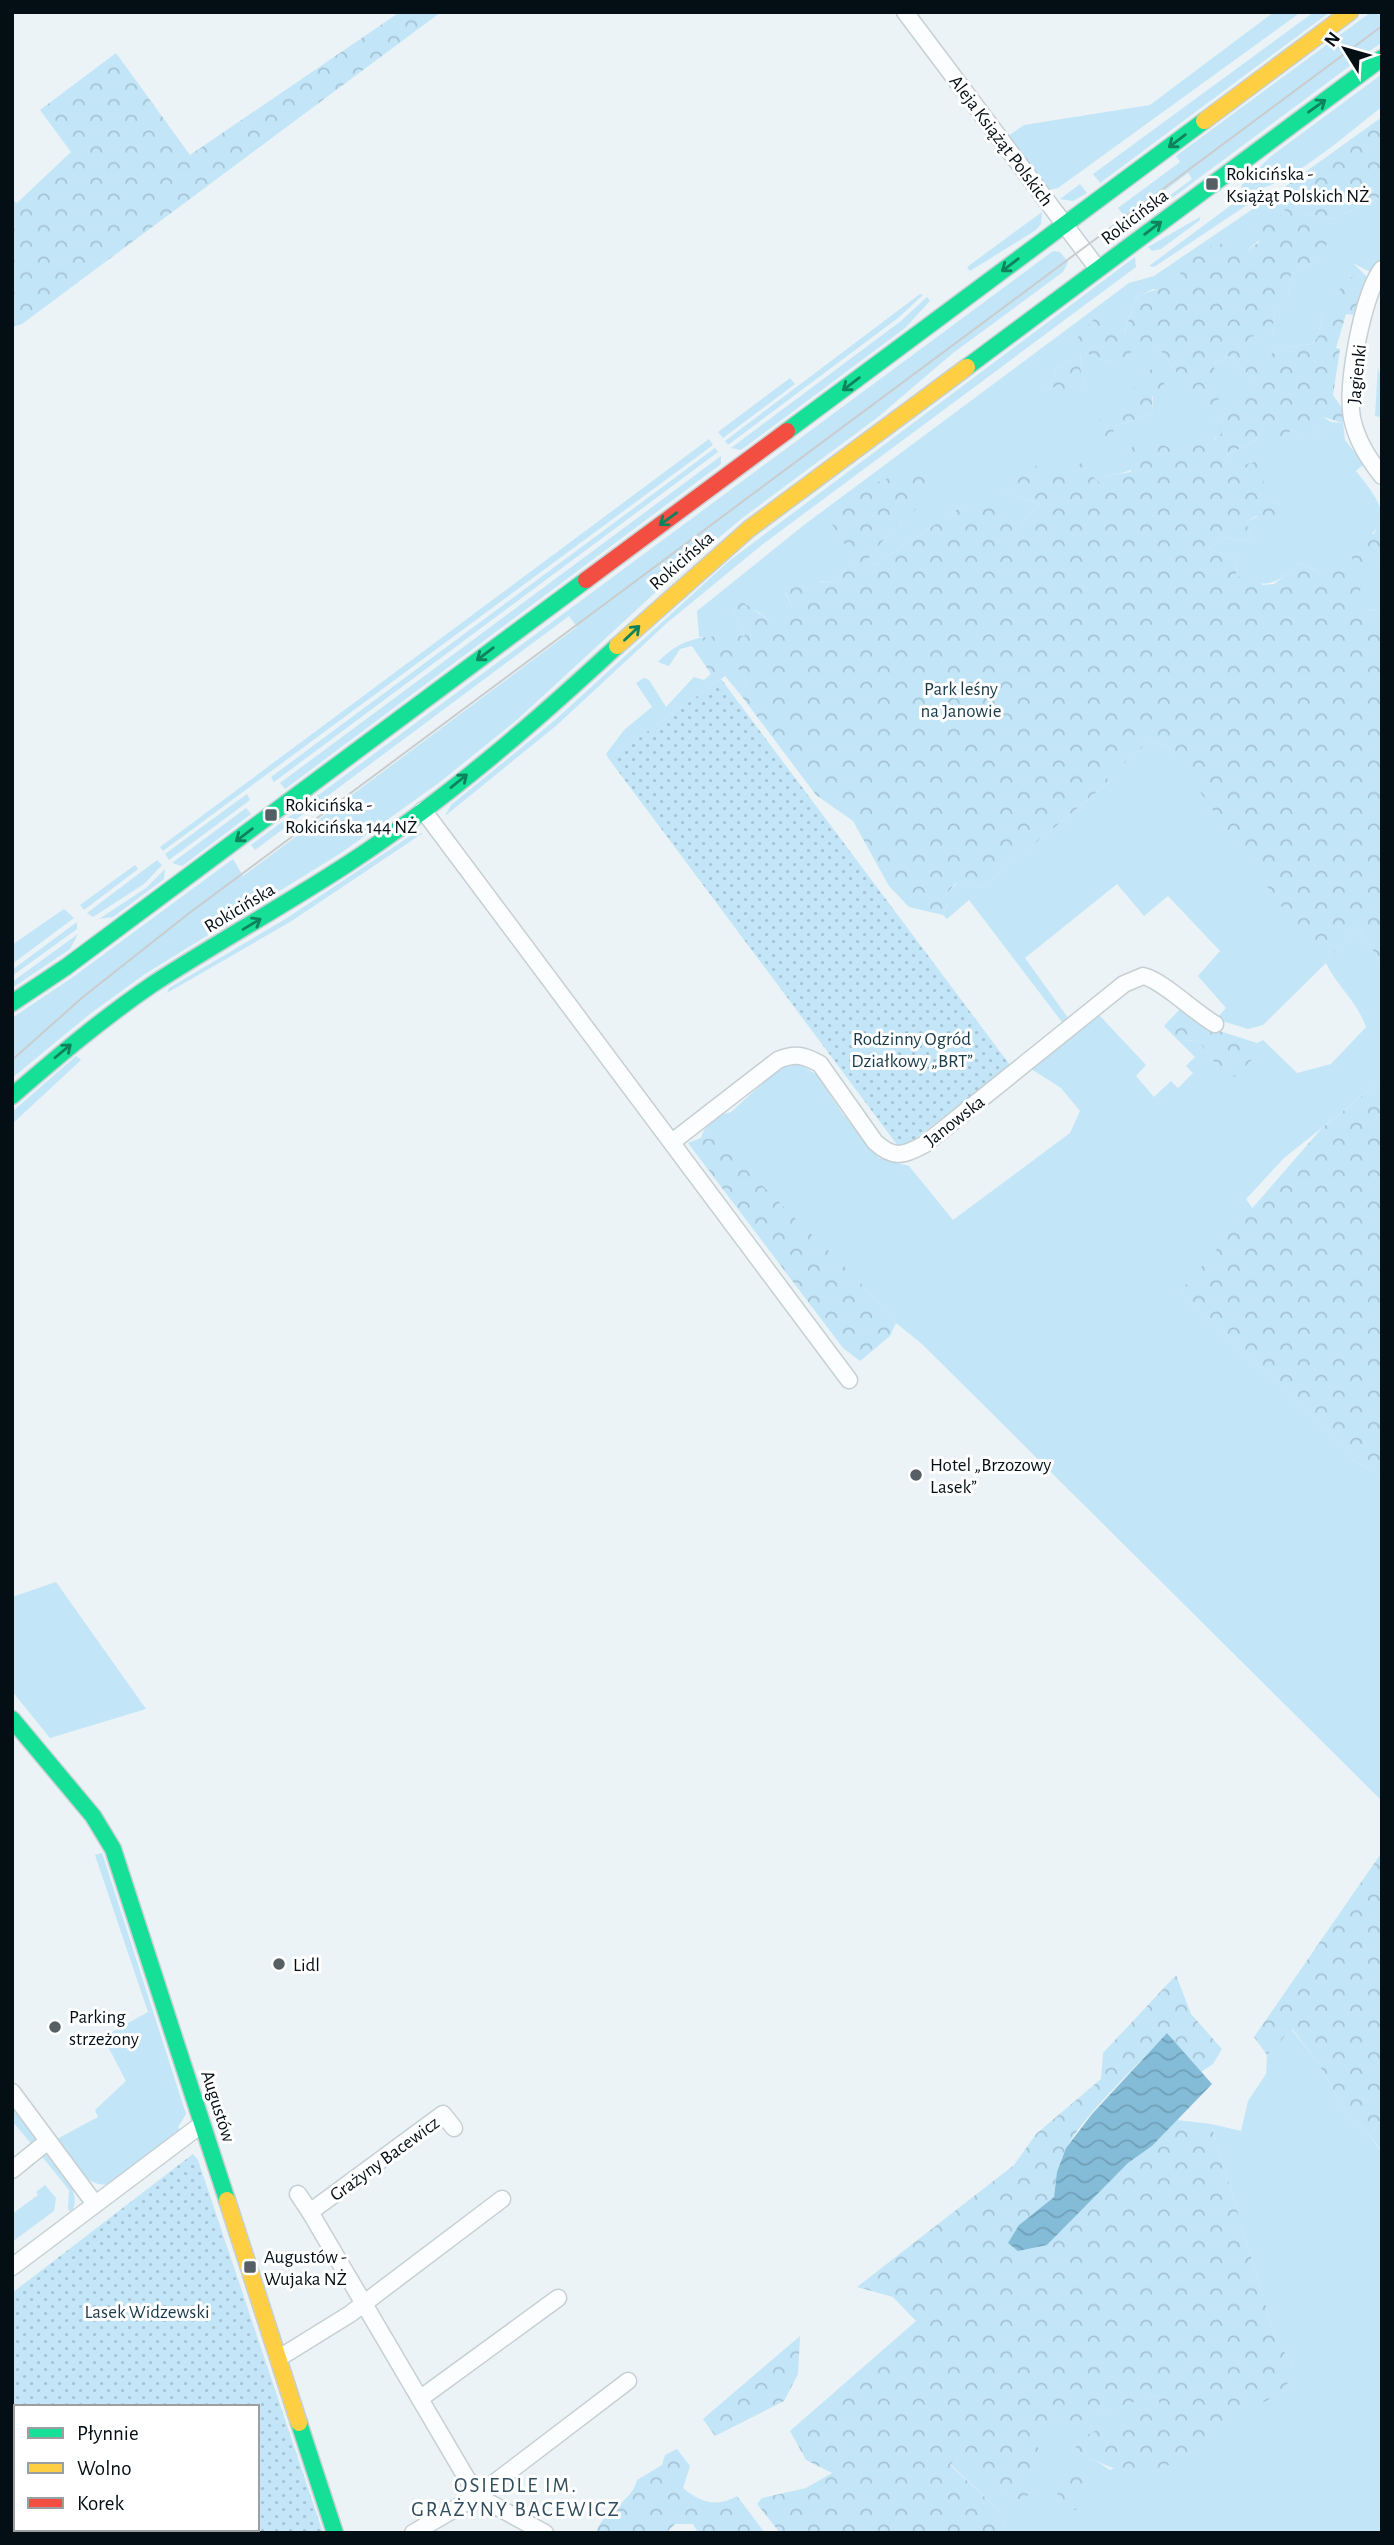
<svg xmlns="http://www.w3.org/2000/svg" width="1394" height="2545" viewBox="0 0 1394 2545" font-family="'Alegreya Sans',sans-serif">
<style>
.grass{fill:#c2e5f7;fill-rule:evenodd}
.forest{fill:url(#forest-crowns)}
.park{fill:url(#park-dots);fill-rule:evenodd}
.water{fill:url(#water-waves)}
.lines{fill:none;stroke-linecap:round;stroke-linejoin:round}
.street-casing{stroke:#c6d0d4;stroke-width:19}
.fast-casing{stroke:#c6d0d4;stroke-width:19}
.slow-casing{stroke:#c6d0d4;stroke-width:19}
.jam-casing{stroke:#c6d0d4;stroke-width:19}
.street{stroke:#fcfdfe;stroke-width:16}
.fast{stroke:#16e098;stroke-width:16}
.slow{stroke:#ffcf43;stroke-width:16}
.jam{stroke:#f24e42;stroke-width:16}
.tram{stroke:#cacccd;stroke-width:2}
.oneway{stroke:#0e825d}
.poi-dot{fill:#555f64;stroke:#fff;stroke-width:2.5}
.labels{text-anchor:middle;stroke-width:6;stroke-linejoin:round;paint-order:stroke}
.street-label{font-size:19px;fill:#040f15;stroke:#fff}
.poi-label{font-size:19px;fill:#040f15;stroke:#fff;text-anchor:start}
.park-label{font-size:19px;fill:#183b4b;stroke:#fff}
.neighbourhood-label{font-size:21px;letter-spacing:2px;fill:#2f4d5c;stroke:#fff}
</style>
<defs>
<pattern id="forest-crowns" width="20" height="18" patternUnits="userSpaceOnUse" patternTransform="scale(1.75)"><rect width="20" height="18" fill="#c2e5f7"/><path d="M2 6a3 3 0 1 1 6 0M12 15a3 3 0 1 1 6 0" fill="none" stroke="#a5c3d3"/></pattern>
<pattern id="park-dots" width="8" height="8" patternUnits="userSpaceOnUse" patternTransform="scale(1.75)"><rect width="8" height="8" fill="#c2e5f7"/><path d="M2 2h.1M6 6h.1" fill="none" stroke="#a5c3d3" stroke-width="1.8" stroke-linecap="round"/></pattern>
<pattern id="water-waves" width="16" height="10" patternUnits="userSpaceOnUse" patternTransform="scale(1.75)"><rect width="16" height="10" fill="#84bcd7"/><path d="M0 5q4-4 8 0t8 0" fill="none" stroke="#70a0b8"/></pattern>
</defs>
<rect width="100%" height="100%" fill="#ebf3f6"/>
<!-- grass -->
<g class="grass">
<polygon points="1274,12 1301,12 1058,188 1049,190 1008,136 1024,125 1150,105"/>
<polygon points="1314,12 1330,12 1100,183 1093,174"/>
<polygon points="1371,12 1382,12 1382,42 1133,227 1130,225 1192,179 1188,173 1127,219 1118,208 1180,162 1176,156"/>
<path d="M1382 74V107C1353 128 1278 198 1243 189L1241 186 1270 157Z"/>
<polygon points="1080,184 1087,193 1073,201 1060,199"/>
<polygon points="1271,189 1154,267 1149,266 1234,203"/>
<path d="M1278 192 1281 194 1277 202 1290 215 1246 251 1165 290 1153 289 1137 297 1124 332 1161 351 1177 373 1213 364 1231 355 1251 378 1262 383 1213 423 1223 433C1209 445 1189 445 1172 452 1149 462 1131 473 1106 476L1103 487 1086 471 1063 473 999 490 1040 503 1019 527 971 500 874 566 868 559 890 532 913 514 854 559 835 581H822L785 592 793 609 779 628 757 611 731 605 745 636 699 637 697 611 804 525 1129 283 1154 276ZM1096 318 1112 364 1081 351 1080 368 1087 390 1055 387 1039 391 1054 379 1055 369 1071 360ZM1154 368 1152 414 1115 426 1134 403V388Z"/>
<polygon points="1382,196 1382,258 1370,272 1353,263 1368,278 1364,282 1355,274 1336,305 1322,315 1318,337 1312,344 1287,347 1268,355 1265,362 1248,336 1272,333 1275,311 1289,300 1291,273 1316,263 1328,240 1300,216 1308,214 1333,219"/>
<polygon points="1042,212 1041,224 1036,230 970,271 967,267"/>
<polygon points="1200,217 1200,220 1161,249 1152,251 1148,247"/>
<polygon points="1053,251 1060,252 1068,262 1063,272 953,353 878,417 741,519 671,578 518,719 440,782 341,853 145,974 91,1013 12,1078 12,1018 73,977 233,859 243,876 577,627 569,616 255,850 251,845"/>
<polygon points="1135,257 1136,267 763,544 668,622 557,725 445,816 451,805 554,721 729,561"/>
<polygon points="920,294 923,295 898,318 728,445 725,441"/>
<polygon points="927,297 930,301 905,328 741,450 731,448 901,321"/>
<polygon points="1378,367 1382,384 1380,417 1375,416"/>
<polygon points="790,378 795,384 723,438 718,432"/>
<path d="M1320 415 1331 422 1343 423 1345 440 1364 464 1356 471C1388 512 1392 517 1352 555L1364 571 1373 553 1382 567V610L1365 611C1350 591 1324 574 1301 563 1273 585 1271 588 1236 578L1237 557 1208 549 1223 538 1252 541 1246 522 1281 505 1254 493 1227 455 1256 440 1264 423 1291 430 1318 443 1313 432Z"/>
<polygon points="709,439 713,445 163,851 160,847"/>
<polygon points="715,448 718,452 274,782 271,777"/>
<polygon points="721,456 721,464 285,789 280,783"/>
<polygon points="739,668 746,683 740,694 725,676 609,759 606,754 624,730 652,707 636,683 644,678 649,680 666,707 694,677 704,680 711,674"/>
<path d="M1148 738 1168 747 1325 962 1358 926 1382 965V1080L1284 1158 1246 1199 1253 1209 1181 1290 1355 1461 1382 1478V1801L922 1344 896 1323 857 1279 701 1138C705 1124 717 1115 731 1112L783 1065 797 1062 817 1075 842 1113 879 1158 909 1166 953 1220 1070 1133 1080 1111 1061 1088 1028 1067 1092 1018 1100 1016 1146 1065 1136 1076 1154 1097 1171 1081 1178 1088 1193 1073 1186 1066 1195 1057 1179 1041 1198 1040 1217 1066 1260 1051 1257 1043 1263 1040 1297 1073 1331 1064 1366 1027C1355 998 1338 988 1326 963L1263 1025 1248 1029 1216 1019 1226 1008 1198 976 1220 951 1168 896 1144 916 1117 884 1025 958 1071 1022 1065 1026 969 900 947 919 943 915 947 905 942 899 957 883 983 887 1109 782 1104 777 1139 752Z"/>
<polygon points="247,794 250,800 169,860 165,854"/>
<polygon points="246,808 251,814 182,866 172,863"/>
<polygon points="423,833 290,922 167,993 169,988 287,918 413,834"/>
<polygon points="157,860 162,865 144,884 93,917 87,913"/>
<polygon points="135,865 138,869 84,910 80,905"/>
<polygon points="165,869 164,879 113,917 99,919 146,888"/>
<polygon points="64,909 74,918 12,964 12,945"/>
<polygon points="77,922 77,929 12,976 12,970"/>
<polygon points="78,934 70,949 12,988 12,982"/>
<polygon points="76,1056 81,1060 12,1124 12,1112"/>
<polygon points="56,1582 146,1709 50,1738 12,1691 12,1597"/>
<path d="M102 1853 186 2114 178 2127 180 2130 109 2184C84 2189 70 2157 57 2139L98 2117 95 2110 126 2081 103 2037 148 2012 95 1855Z"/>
<polygon points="1291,2029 1317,2061 1345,2111 1365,2129 1382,2153 1382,2533 1006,2533 999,2510 950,2464 960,2452 1011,2497 1031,2438 1157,2394 1161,2405 1143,2417 1093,2431 1083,2466 1092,2458 1110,2470 1209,2431 1297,2373 1275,2336 1211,2124 1241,2131 1248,2101 1266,2074 1267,2055"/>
<polygon points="12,2105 36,2137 34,2147 12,2121"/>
<path d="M40 2154 49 2156C61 2172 84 2193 71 2213L68 2209 69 2190Z"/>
<polygon points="45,2185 56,2198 54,2211 12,2242 12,2214 38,2195 36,2192"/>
</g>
<!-- forest -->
<g class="forest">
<polygon points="400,12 441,12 22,324 12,327 12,200 17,203 71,152 40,110 116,53 190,155"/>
<path d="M1382 117V196L1333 219 1308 214 1301 216 1329 240 1316 263 1291 273 1289 300 1275 311 1272 333 1249 337 1265 361 1268 355 1287 347 1312 344 1318 337 1322 315 1336 304 1338 291 1355 274 1364 282 1356 315 1346 314 1336 348 1340 349 1333 395 1342 408 1343 423 1320 416 1313 432 1319 444 1291 430 1278 442 1264 423 1256 440 1227 455 1236 467 1259 461 1265 489 1255 493 1281 505 1273 519 1256 516 1246 522 1252 541 1223 538 1208 549 1237 557 1236 577 1260 576 1262 585 1274 584 1301 563 1318 572 1337 565 1362 580 1358 602 1365 611 1382 610V965L1358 926 1325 962 1299 931 1168 747 1148 738 1139 752 1105 777 1110 781 983 887 956 883 943 898 947 904 943 915 909 907 889 886 853 821 816 795 740 694 746 683 739 669 711 674 692 646 680 649 669 666 658 662C683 635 709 635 745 636L731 605 735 597 779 627 793 609 785 591 809 582 835 581 854 559 826 515C855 496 888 467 925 476L929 498 890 532 868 559 874 566 971 500 999 502 1020 526 1040 503 999 490 1032 465 1063 473 1094 456 1097 461 1087 471 1103 486 1106 476 1131 472 1132 446 1162 444 1174 451 1201 437 1215 439 1222 433 1213 423 1261 383 1251 378 1231 355 1213 364 1223 396 1204 410 1161 351 1124 333 1137 297C1154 288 1165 290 1182 280L1180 273 1199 249 1230 242 1246 251 1259 242 1255 222 1277 215H1289L1277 202 1283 188Z"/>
<polygon points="1096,317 1135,345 1126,362 1112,364 1081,351 1080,368 1087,390 1072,397 1055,387 1037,392 1054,379 1055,369 1071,360 1069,347"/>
<polygon points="1153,367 1176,401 1152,396 1152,414 1115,426 1110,441 1093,439 1086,426 1134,403 1134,388"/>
<polygon points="1382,516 1382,567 1373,554 1365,572 1353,565 1352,555 1344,546 1362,536 1374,534"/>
<polygon points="1180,1009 1210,1028 1257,1043 1260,1051 1235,1077 1217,1066 1198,1040 1179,1041 1164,1026"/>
<polygon points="1382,1080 1382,1478 1355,1461 1181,1290 1322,1128"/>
<polygon points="701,1138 716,1140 857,1279 896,1323 890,1336 860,1361 843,1348 688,1143"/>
<polygon points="1382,1852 1382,2152 1365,2129 1345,2111 1317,2061 1292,2029 1267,2055 1254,2037"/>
<path d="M1176 1975 1191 2014 1222 2049 1213 2064 1201 2072 1167 2033C1140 2063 1082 2116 1066 2149 1058 2164 1056 2181 1054 2197L1019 2225 1047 2245 1128 2163 1152 2146 1177 2120 1211 2124 1275 2336 1297 2373 1277 2395 1209 2431 1199 2454C1157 2469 1133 2483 1092 2458L1083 2466 1092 2486 1076 2510 1058 2505C1056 2490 1059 2482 1065 2468 1087 2412 1118 2435 1160 2405L1157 2394 1032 2438 1045 2459 1025 2501 1011 2497 960 2453 950 2465 999 2510 1006 2533H780L757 2504 762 2498 806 2488 832 2473 806 2460 790 2431 916 2321 893 2297 857 2287 1014 2165 1036 2134 1101 2079 1103 2053Z"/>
<polygon points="800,2336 798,2374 784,2401 715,2436 703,2419"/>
<path d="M677 2449 690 2466 683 2488C700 2502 716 2508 737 2496L765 2533H698L693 2524H675L666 2533H596C604 2508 631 2504 637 2480L662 2465 665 2455Z"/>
</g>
<!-- park -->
<g class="park">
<polygon points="721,679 1010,1065 901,1150 609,759"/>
<path d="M193 2154 198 2160 323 2533H12V2293ZM16 2407H257V2529H16Z"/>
</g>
<!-- water -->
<polygon class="water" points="1167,2033 1212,2084 1152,2146 1128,2163 1047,2245 1018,2251 1008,2243 1019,2225 1054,2197 1057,2172 1066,2148 1092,2114"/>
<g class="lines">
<defs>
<g id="street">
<polyline points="905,12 1098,269"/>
<path d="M1382 269C1362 296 1346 385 1352 418 1357 441 1368 458 1382 476"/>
<polyline points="423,810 849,1380"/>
<path d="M672 1142 778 1060C795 1053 804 1055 820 1064L875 1142C893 1159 904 1156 925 1144L1124 984 1143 976C1162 980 1194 1012 1215 1024"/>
<polyline points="12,2092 95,2204"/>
<polyline points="454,2128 443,2114 310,2212 477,2496 545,2533"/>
<polyline points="12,2170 48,2141"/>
<polyline points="298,2194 310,2212"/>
<polyline points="12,2267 202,2124"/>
<polyline points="279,2358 350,2314 502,2199"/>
<polyline points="421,2398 558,2298"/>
<polyline points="413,2533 477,2496 628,2381"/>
</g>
<g id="fast">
<polyline points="967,367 1382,58"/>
<polyline points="787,431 1204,121"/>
<polyline points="12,1003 66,967 586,580"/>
<path d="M12 1096C57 1057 103 1018 153 984 216 943 283 906 346 865 443 802 533 724 617 646"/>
<polyline points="12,1719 93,1816 113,1849 227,2200"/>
<polyline points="299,2423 335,2533"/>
</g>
<g id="slow">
<polyline points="1204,121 1350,12"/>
<polyline points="617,646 749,529 967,367"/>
<polyline points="227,2200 299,2423"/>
</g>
<polyline id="jam" points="586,580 787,431"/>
</defs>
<!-- street casing -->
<use href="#street" class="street-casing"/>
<!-- fast casing -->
<use href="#fast" class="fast-casing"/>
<!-- slow casing -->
<use href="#slow" class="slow-casing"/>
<!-- jam casing -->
<use href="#jam" class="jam-casing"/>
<!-- street -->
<use href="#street" class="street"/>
<!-- fast -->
<use href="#fast" class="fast"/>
<!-- slow -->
<use href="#slow" class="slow"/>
<!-- jam -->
<use href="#jam" class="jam"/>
<!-- tram -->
<polyline class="tram" points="12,1060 83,997 188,914 1382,26"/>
</g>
<!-- one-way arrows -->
<defs><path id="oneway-shaft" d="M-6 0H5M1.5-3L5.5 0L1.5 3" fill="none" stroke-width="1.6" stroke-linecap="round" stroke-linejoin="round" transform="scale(1.75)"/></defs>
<g class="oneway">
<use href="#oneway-shaft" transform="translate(1317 106) rotate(-36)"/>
<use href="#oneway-shaft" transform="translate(1177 141) rotate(143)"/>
<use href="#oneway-shaft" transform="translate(1153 228) rotate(-37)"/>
<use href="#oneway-shaft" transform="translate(1010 265) rotate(143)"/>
<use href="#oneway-shaft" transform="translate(851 384) rotate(143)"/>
<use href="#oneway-shaft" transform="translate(668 519) rotate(144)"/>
<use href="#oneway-shaft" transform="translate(632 633) rotate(-44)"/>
<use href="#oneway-shaft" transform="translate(485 654) rotate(143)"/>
<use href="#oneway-shaft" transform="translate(459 781) rotate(-39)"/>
<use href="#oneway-shaft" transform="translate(244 835) rotate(143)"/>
<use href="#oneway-shaft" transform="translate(252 924) rotate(-31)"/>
<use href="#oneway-shaft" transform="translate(63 1051) rotate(-40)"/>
</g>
<!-- markers -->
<g class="poi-dot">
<rect x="1205" y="177" width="14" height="14" rx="3.5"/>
<rect x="264" y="808" width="14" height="14" rx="3.5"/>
<circle cx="916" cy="1475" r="7"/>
<circle cx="279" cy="1964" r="7"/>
<circle cx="55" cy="2027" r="7"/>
<rect x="243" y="2260" width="14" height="14" rx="3.5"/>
</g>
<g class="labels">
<!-- street labels -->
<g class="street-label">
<text transform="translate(1002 140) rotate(53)" y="7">Aleja Książąt Polskich</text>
<text transform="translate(1134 216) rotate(-37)" y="7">Rokicińska</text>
<text transform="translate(1356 374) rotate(-84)" y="7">Jagienki</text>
<text transform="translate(681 560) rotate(-41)" y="7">Rokicińska</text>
<text transform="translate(239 907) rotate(-31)" y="7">Rokicińska</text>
<text transform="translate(954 1120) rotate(-38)" y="7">Janowska</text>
<text transform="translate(219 2106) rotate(72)" y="7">Augustów</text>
<text transform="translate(384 2158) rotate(-36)" y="7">Grażyny Bacewicz</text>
</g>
<!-- poi labels -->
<g class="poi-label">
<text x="1226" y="180">Rokicińska -<tspan x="1226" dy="22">Książąt Polskich NŻ</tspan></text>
<text x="285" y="811">Rokicińska -<tspan x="285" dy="22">Rokicińska 144 NŻ</tspan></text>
<text x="930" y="1471">Hotel „Brzozowy<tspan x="930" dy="22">Lasek”</tspan></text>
<text x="293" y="1971">Lidl</text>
<text x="69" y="2023">Parking<tspan x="69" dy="22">strzeżony</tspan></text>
<text x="264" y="2263">Augustów -<tspan x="264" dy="22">Wujaka NŻ</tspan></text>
</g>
<!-- park labels -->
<g class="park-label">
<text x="961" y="695">Park leśny<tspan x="961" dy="22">na Janowie</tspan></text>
<text x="912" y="1045">Rodzinny Ogród<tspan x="912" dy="22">Działkowy „BRT”</tspan></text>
<text x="147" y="2318">Lasek Widzewski</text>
</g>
<!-- neighbourhood labels -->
<g class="neighbourhood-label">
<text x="516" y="2492">OSIEDLE IM.<tspan x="516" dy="24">GRAŻYNY BACEWICZ</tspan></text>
</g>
</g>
<!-- border -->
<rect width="1394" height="2545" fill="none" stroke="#040f15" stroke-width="28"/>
<!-- legend -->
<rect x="14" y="2405" width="245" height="126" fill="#ffffff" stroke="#9b9fa1" stroke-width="2"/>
<rect x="28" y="2428" width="35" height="10" fill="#16e098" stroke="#9b9fa1" stroke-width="2"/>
<text x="77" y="2440" font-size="21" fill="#040f15">Płynnie</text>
<rect x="28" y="2463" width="35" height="10" fill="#ffcf43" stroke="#9b9fa1" stroke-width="2"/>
<text x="77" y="2475" font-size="21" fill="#040f15">Wolno</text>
<rect x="28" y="2498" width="35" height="10" fill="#f24e42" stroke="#9b9fa1" stroke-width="2"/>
<text x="77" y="2510" font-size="21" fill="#040f15">Korek</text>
<!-- north arrow -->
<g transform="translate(1345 49) rotate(307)" stroke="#ffffff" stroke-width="5" paint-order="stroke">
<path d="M0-5L12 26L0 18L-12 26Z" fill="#040f15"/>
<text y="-10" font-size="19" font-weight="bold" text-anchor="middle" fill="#040f15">N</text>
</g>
</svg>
